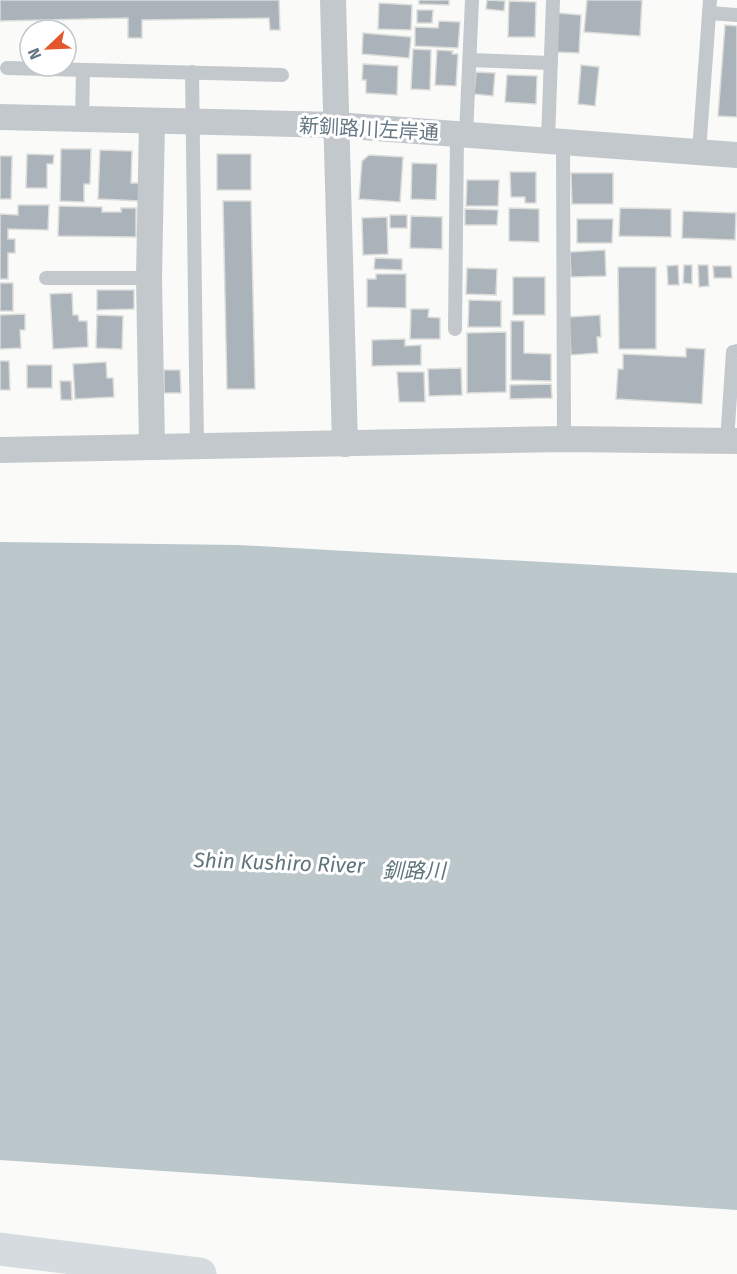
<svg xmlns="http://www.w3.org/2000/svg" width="737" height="1274" viewBox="0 0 737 1274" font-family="'Fira Sans','Noto Sans JP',sans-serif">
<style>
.water{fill:#bbc7cb}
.building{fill:#aab3b9;stroke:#dcdcda;stroke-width:1.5}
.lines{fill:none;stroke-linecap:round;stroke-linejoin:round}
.service{stroke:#c3c8cc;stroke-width:14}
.minor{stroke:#c3c8cc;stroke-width:26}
.trunk{stroke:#d6dbdf;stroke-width:33}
.labels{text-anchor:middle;stroke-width:6;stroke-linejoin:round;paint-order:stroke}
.street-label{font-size:20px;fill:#657683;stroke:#fff}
.water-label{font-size:21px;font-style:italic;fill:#60757c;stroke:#fff}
</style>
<rect width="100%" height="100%" fill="#fafaf8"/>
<!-- water -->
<polygon class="water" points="0,542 239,545 737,573 737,1210 0,1160"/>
<!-- building -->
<g class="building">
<polygon points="0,0 279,0 280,30 270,30 269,18 142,20 142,38 128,38 128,18 0,21"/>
<polygon points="419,0 449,0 449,5 419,4"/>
<polygon points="487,0 505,1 504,11 486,9"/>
<polygon points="587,0 642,0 640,36 584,32"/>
<polygon points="509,1 536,2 535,37 508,37"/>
<polygon points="379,3 412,5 411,30 378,29"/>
<polygon points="417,10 433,10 432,23 417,23"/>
<polygon points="557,13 581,15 579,53 555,52"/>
<polygon points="439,21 460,22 458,48 415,46 415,27 438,28"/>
<polygon points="725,25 737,26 737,117 718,116"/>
<polygon points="363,33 411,37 409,58 362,54"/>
<polygon points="413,49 431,50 430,90 411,89"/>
<polygon points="437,50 453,51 452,54 458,54 456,86 435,85"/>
<polygon points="363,64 398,66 397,95 366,93 366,80 362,80"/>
<polygon points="581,65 599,67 595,106 578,104"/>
<polygon points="476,72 495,73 493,96 474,94"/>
<polygon points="507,75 537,76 536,104 505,102"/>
<polygon points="61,149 91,149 90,184 84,184 84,202 60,201"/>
<polygon points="100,150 132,151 131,183 141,183 140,201 98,199"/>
<polygon points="27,154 54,155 53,164 47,164 47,188 26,188"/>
<rect x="217" y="154" width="34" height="36"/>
<polygon points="369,155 403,157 400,202 359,199 362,161"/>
<polygon points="0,156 12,156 11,199 0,199"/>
<polygon points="412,163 437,164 436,200 411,199"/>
<polygon points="510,172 536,172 536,203 525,203 525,197 511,197"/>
<polygon points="571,173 613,173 613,204 572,204"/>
<polygon points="467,180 499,180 498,206 466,206"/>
<polygon points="223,201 251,201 255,389 227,389"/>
<polygon points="18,205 49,205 48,230 8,229 8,239 15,239 15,253 8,253 8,279 0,279 0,214 18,215"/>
<polygon points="59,206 102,207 102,212 121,212 121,208 136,208 136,237 58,236"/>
<polygon points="509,208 539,209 539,242 509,241"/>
<polygon points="620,208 671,209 671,237 619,236"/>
<polygon points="465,209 498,210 497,225 465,225"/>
<polygon points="683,211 736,213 735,240 682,238"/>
<rect x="390" y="215" width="17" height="13"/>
<polygon points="411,216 442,217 442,249 410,248"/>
<polygon points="387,217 388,254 363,255 362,218"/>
<polygon points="577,219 613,219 612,243 577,243"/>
<polygon points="605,250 606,276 571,277 570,252"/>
<polygon points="375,258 402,259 402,270 374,269"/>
<polygon points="678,265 679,285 668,285 667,266"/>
<polygon points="684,265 692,265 692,284 683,283"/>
<polygon points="698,265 708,265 709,286 699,287"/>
<polygon points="713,266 731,266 732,278 714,278"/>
<polygon points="618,267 656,267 656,349 619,349"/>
<polygon points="467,268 497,269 496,295 466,294"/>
<polygon points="376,274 406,274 406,308 367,307 367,279 376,279"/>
<rect x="513" y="277" width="32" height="38"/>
<rect x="0" y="283" width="13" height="28"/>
<polygon points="97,290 134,290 134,309 97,310"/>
<polygon points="72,293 73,315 78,315 79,321 87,321 88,347 53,349 50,294"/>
<polygon points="469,300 501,301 501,327 468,327"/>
<polygon points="411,309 429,309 428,317 440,318 440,339 410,339"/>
<polygon points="25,314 25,330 20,330 21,348 0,349 0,315"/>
<polygon points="97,315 123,316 122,349 96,348"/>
<polygon points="600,315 601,337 597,337 598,353 571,355 569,317"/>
<polygon points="511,321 524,321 524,353 551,354 551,381 511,380"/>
<polygon points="506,332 506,392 467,393 467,333"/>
<polygon points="405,339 405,346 421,345 421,365 372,366 372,340"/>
<polygon points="686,348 705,349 702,404 616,399 618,369 623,369 623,354 686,357"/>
<polygon points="0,361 9,361 10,390 0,390"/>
<polygon points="106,362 107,378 113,378 114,397 75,399 73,364"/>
<rect x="27" y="365" width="25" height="23"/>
<polygon points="461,368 462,395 429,396 428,369"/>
<polygon points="164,370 180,370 181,393 164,393"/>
<polygon points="397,372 424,372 425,402 399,402"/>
<polygon points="60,381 71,381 72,400 61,400"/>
<polygon points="551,384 552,398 510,399 510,385"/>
</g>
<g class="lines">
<!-- service -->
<g class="service">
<polyline points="709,13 737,15"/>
<polyline points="470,60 551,63"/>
<polyline points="7,68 282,75"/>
<polyline points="192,72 197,447"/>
<polyline points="82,121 83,70"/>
<polyline points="466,135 472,0"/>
<polyline points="548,141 553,0"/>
<polyline points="563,142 564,439"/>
<polyline points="699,152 710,0"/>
<polyline points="46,278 149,278"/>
<polyline points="455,329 457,134"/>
<polyline points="727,441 733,352 737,351"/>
</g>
<!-- minor -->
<g class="minor">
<polyline points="333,0 345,444"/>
<polyline points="0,117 336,125 737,155"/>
<polyline points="152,122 149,278 152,447"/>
<polyline points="0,450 564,439 737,441"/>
</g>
<!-- trunk -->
<polyline class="trunk" points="0,1249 200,1274"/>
</g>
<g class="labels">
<!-- street labels -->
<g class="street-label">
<text transform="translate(369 129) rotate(3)" y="7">新釧路川左岸通</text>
</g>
<!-- water labels -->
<g class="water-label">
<text transform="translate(279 863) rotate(2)" y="7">Shin Kushiro River</text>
<text x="414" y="878">釧路川</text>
</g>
</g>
<!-- north arrow -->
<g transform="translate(48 48) rotate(247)"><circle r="28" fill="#ffffff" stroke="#c1c8cd" stroke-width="1.5"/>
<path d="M0-4.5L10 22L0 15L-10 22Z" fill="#e4572e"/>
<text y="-9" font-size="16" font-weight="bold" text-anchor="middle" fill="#657683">N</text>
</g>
</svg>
